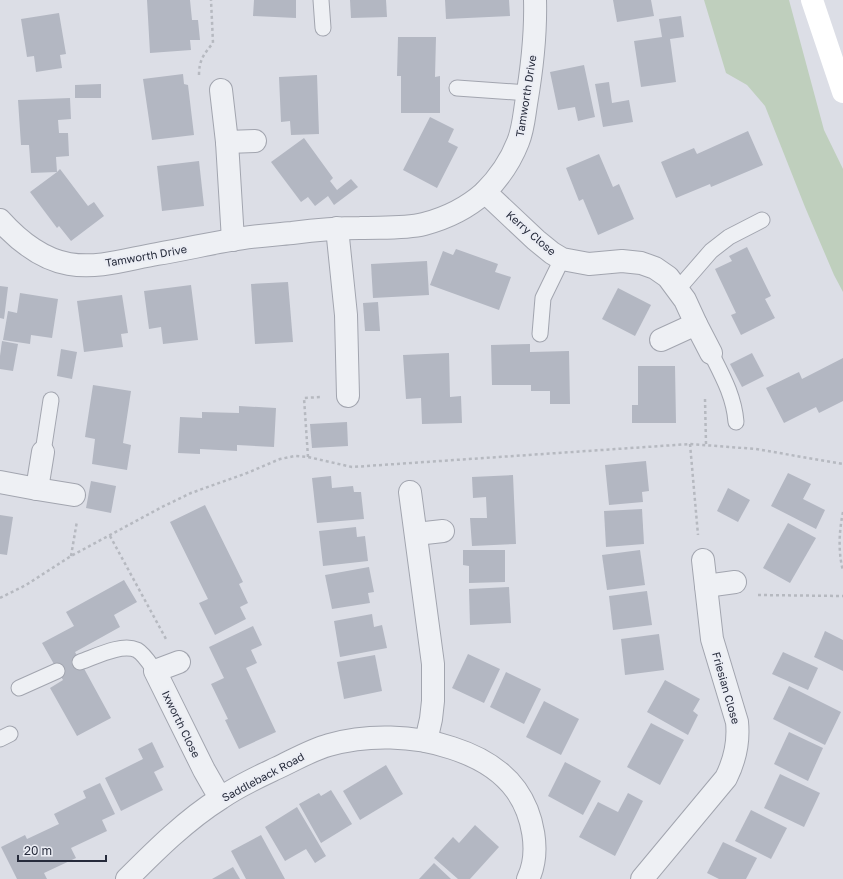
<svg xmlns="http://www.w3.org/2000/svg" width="843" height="879" viewBox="0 0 843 879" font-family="'Golos Text',sans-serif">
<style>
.green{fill:#bfcfbd}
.building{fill:#b3b7c2}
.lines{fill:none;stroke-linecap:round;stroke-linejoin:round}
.service-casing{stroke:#a2a5af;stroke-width:17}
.minor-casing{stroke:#a2a5af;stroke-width:24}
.path{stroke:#b6b9c0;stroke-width:2.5;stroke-dasharray:3 3;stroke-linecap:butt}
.service{stroke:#eef0f4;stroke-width:15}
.minor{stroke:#eef0f4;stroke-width:22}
.secondary{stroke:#fff;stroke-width:22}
.labels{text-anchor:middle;stroke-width:4;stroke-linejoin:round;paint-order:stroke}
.street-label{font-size:11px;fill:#262b3b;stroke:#ebedf4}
</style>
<rect width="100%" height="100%" fill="#dcdee6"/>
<!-- green -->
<polygon class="green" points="704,0 789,0 824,130 843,169 843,292 834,275 805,207 765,106 747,85 726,73"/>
<!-- building -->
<g class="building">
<polygon points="147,0 190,0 192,20 198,20 200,40 190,40 191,50 150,53"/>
<polygon points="254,0 296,0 296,18 253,16"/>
<polygon points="350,0 386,0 387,17 351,18"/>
<polygon points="445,0 509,0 510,16 446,19"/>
<polygon points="613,0 651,0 654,16 617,22"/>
<polygon points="59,13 66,54 60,55 62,68 36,72 34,56 27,57 21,19"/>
<polygon points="681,16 684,37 670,39 676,82 641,87 634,41 662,37 659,19"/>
<polygon points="398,37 436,37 435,77 440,76 440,113 401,113 401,76 397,76"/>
<polygon points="584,65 595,117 578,121 575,107 558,110 550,72"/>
<polygon points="183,74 184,84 188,85 194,135 152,140 143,79"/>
<polygon points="317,75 319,134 291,135 290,121 281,122 279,77"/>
<polygon points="609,82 612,103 629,100 633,122 603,127 595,84"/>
<polygon points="101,84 101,98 75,98 75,85"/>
<polygon points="70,98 71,119 58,120 59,133 68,133 69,156 56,157 57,172 60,169 88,206 94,202 104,216 71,241 59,226 57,228 30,192 57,172 31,173 29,145 21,145 18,100"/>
<polygon points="430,117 454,129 448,142 458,147 437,188 403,170"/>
<polygon points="748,131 763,165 711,187 710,184 676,198 661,162 694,148 697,154"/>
<polygon points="304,138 333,178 330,181 337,190 351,179 358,187 334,205 328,196 315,206 308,197 301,202 271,162"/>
<polygon points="599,154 613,187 619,184 634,219 598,235 583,199 579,201 566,168"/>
<polygon points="199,161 204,206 162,211 157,166"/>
<polygon points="747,247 771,296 765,299 775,318 741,335 731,315 736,313 715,269 732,261 729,256"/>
<polygon points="456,249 498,264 495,272 511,277 499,310 430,285 443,251 453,255"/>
<polygon points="427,261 429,295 373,298 371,264"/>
<polygon points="288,282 293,342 255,344 251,284"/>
<polygon points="191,285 198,340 163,344 161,327 149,329 144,291"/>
<polygon points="0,286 8,287 4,319 0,318"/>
<polygon points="618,288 651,305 635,336 602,319"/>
<polygon points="20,293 58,299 52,338 31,335 30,344 3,340 8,311 17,313"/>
<polygon points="122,295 128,333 121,334 123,347 84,352 77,301"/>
<polygon points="378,302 380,331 365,331 363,303"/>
<polygon points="2,341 18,344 13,371 0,369 0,356"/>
<polygon points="530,344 530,352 569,351 570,404 550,404 550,391 531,391 531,385 492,385 491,345"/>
<polygon points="61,349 77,352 72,379 57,376"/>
<polygon points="449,353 450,397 461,396 462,423 422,424 421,398 406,399 403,355"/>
<polygon points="752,353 764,376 742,387 730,364"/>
<polygon points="843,358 843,401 819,413 816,407 784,423 766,388 799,372 802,379"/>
<polygon points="638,366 675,366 676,423 632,423 632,405 638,405"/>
<polygon points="93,385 131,391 123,443 131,445 127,470 92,464 95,439 85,437"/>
<polygon points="239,406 276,408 274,447 237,445 237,451 200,449 200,454 178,453 180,417 202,418 202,412 239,413"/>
<polygon points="347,422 348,446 312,448 310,424"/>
<polygon points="646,461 649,491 642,492 643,502 609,505 605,465"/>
<polygon points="788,473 811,484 803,499 825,510 816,529 771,506"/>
<polygon points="513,475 516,544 472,546 470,518 487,518 486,497 473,498 472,477"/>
<polygon points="331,476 332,488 353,486 354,492 361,492 364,519 317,523 312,478"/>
<polygon points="91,481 116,486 111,513 86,508"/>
<polygon points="728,488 750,500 738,522 717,511"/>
<polygon points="205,505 243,582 239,584 248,603 240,607 246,619 215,635 199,603 208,599 170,522"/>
<polygon points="642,509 644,544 606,547 604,511"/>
<polygon points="0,515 13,517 7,555 0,554"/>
<polygon points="788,523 816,538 790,583 763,568"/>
<polygon points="356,527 357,537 365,536 368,561 323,566 319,531"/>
<polygon points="463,550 505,550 505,582 469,583 469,566 463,565"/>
<polygon points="640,550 645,585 607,590 602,555"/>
<polygon points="369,567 374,592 368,593 370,603 332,609 325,575"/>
<polygon points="124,580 137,602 114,615 120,627 75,652 111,718 77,736 50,688 63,680 42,643 74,626 66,612"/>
<polygon points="509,587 511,623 470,625 469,589"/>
<polygon points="647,591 652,625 613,630 609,596"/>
<polygon points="372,614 374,627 382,625 387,648 340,657 334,621"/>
<polygon points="253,626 262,645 251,650 257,663 246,668 276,732 239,749 225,720 228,719 211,684 224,678 209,647"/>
<polygon points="825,631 843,640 843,671 814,657"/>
<polygon points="659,634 664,670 625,675 621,639"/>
<polygon points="783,652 818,668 808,690 772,674"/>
<polygon points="468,654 500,669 484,703 452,688"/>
<polygon points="375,655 382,691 344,699 337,662"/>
<polygon points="506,672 541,689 524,724 490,707"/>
<polygon points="665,680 700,699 693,711 698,715 688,735 647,712"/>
<polygon points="789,686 841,712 825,745 773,719"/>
<polygon points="544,701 579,719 561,755 526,737"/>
<polygon points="651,723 684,740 660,785 627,767"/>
<polygon points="789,732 823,748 808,781 774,764"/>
<polygon points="152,742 164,767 154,772 163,790 121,811 105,778 143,759 138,749"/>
<polygon points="565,762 601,781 583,815 548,796"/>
<polygon points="386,765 403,794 360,820 343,791"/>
<polygon points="780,774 820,793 804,827 764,808"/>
<polygon points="100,783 115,814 102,820 107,831 71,848 76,858 44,873 47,879 17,879 1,847 25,835 27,839 59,824 54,814 86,798 83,791"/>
<polygon points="331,790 352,824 321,843 299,804 319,793 321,796"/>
<polygon points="628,793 643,801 615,856 579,837 598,802 618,812"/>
<polygon points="297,807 326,856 315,863 306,849 285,861 265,827"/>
<polygon points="751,810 787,828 771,859 735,841"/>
<polygon points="475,825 499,847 470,879 458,879 434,858 453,837 459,843"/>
<polygon points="261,835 285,879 246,879 231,851"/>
<polygon points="723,842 757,858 746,879 719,879 707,873"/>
<polygon points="434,863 451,879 419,879"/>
<polygon points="233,867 240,879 212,879"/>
</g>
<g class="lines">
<defs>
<g id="service">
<polyline points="321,0 323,28"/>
<polyline points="457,88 528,93"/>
<polyline points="678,289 711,251 729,237 762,220"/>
<polyline points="540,334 543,298 562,259"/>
<path d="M711 353C722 375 734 396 736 422"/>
<polyline points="43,452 51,400"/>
<path d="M80 662C95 657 121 643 137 650 144 654 150 664 155 671"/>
<polyline points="19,688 57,671"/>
<polyline points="0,739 10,734"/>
</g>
<g id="minor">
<polyline points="221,90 227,142 233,240"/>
<polyline points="227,142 255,141"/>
<polyline points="485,192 536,240 552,253 562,259 589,264 622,261 641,263 655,268 668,277 685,300 696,324 711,353"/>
<path d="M0 220C18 240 41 259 69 264 99 269 128 259 157 254 182 250 207 244 231 240 251 236 272 235 292 233 315 230 337 228 360 228 381 227 404 229 424 224 447 218 467 208 484 193 498 179 511 160 518 142 523 130 524 117 526 104 532 69 536 35 535 0"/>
<polyline points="337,228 346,315 348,396"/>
<polyline points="661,340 696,324"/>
<polyline points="0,482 37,489 43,452"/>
<polyline points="37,489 74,495"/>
<polyline points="410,492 433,664 433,701 431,719 426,741"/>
<polyline points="416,534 443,531"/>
<polyline points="706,586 735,582"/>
<polyline points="179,662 155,671 204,770 220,798"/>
<path d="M127 879C156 850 186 820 221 798 238 786 258 777 277 768 294 760 311 750 329 745 367 734 414 735 452 748 477 756 500 768 516 790 533 814 541 852 528 879"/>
<path d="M642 879 726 778C735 760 739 742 737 722L712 639 703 560"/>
</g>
</defs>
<!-- service casing -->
<use href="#service" class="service-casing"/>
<!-- minor casing -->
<use href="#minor" class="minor-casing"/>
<!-- path -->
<g class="path">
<path d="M199 75C199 60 204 54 213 43L211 0"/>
<polyline points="705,399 706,444"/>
<polyline points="690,444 698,535"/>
<polyline points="308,457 304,398 322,397"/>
<path d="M843 512C839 532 838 551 843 571"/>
<polyline points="110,536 166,639"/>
<polyline points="71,556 77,521"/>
<polyline points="758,595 843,596"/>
<polyline points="0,598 26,585 71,556 162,507 191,493 247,473 280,459 295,456 308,457 352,467 690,444 756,449 843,464"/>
</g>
<!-- service -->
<use href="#service" class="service"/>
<!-- minor -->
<use href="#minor" class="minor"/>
<!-- secondary -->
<polyline class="secondary" points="812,0 843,92"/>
</g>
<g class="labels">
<!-- street labels -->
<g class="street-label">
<text transform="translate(526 96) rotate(-81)" y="4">Tamworth Drive</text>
<text transform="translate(531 233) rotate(41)" y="4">Kerry Close</text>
<text transform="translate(146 256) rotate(-10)" y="4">Tamworth Drive</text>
<text transform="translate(726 688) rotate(74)" y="4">Friesian Close</text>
<text transform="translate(181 724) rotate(64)" y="4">Ixworth Close</text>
<text transform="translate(263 777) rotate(-28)" y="4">Saddleback Road</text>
</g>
</g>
<!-- scale -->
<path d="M18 855v6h88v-6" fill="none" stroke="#262b3b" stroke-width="2"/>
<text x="24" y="855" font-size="12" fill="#262b3b" stroke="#ebedf4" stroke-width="3" paint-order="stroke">20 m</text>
</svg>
